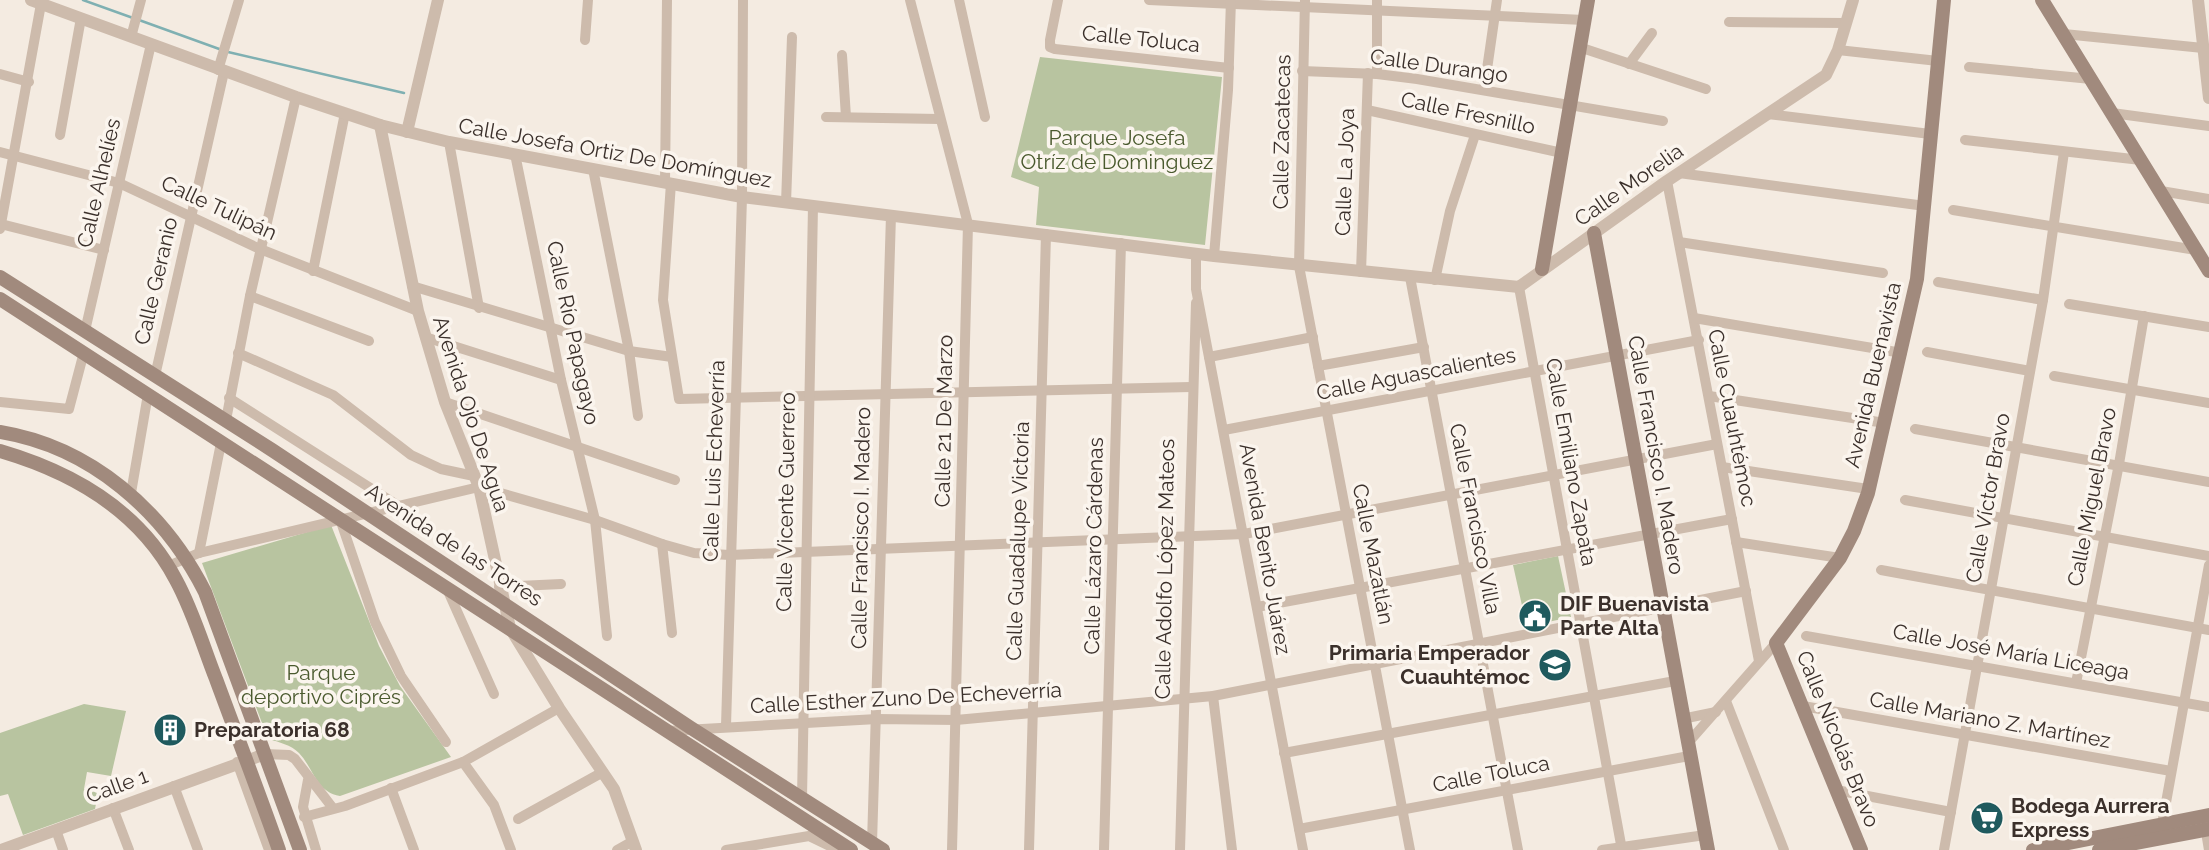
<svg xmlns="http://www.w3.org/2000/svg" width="2209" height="850" viewBox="0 0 2209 850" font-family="Raleway,sans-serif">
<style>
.green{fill:#b8c4a0}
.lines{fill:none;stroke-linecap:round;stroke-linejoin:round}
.stream{stroke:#7fb0b2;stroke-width:2.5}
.minor{stroke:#cdbbac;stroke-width:10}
.tertiary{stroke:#cdbbac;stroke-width:12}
.secondary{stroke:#a18a7d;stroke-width:14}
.labels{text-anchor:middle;stroke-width:7;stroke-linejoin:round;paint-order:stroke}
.street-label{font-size:21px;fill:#3b302b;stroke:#fbf5ee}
.park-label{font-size:21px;fill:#4a5a2e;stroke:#fbf5ee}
.poi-label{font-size:21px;font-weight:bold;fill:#3b302b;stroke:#fbf5ee;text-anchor:start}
</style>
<rect width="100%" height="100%" fill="#f4ebe1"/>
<!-- green -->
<g class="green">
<polygon points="1040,57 1222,77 1205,245 1036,225 1039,187 1011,177"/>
<path d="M331 525 379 646 400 686 451 757 340 796C316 792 314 769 299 753 291 745 279 742 268 739L202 563Z"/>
<polygon points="1558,556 1571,617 1548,622 1544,605 1523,610 1513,565"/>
<polygon points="84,704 126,711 111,776 87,772 84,789 98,793 95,809 23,835 8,794 0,796 0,733"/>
</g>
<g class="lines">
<!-- stream -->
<g class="stream">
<polyline points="83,0 133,18"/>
<polyline points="139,20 222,50"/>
<polyline points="228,52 404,93"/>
</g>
<!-- minor -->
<g class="minor">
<polyline points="910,0 968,224 952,850"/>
<polyline points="959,0 985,117"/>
<polyline points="1058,0 1050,40 1050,47 1055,49 1229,68"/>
<polyline points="1149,0 1584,20"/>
<polyline points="1305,0 1299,266 1410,850"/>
<polyline points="1377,0 1377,74"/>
<polyline points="1729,22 1846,23"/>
<polyline points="2064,34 2203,48"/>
<polyline points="131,37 141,0"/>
<polyline points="585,40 588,0"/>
<polyline points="1579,47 1706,89"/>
<polyline points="1838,50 1938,61"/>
<polyline points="842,55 846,117"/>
<polyline points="1629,64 1652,33"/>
<polyline points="1969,67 2091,79"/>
<polyline points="218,70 239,0"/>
<polyline points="1302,71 1377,74 1417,79 1663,121"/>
<polyline points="0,74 29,82"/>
<polyline points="1484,90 1497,0"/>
<polyline points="1367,110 1562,153"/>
<polyline points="2112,113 2209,126"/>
<polyline points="1768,114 1930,134"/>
<polyline points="826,117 939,119"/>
<polyline points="60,135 81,18"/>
<polyline points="1965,140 2141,160"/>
<polyline points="449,142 479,308"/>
<polyline points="0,152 119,183 260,249 418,311"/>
<polyline points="515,154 561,380 595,520 607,636"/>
<polyline points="593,169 629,351 638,416"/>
<polyline points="1679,173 1925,206"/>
<polyline points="1667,181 1759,661"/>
<polyline points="665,182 667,0"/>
<polyline points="671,183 663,300 679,399 1191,387"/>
<polyline points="2161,191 2209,199"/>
<polyline points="786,203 792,37"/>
<polyline points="1953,210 2196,250"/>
<polyline points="1,224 104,250"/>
<polyline points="0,229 41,4"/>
<polyline points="1679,242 1883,273"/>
<polyline points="1196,253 1196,289 1303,850"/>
<polyline points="1214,256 1228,90 1231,0"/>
<polyline points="313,271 345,113"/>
<polyline points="1361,272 1368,73"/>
<polyline points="1410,277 1518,850"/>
<polyline points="1435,280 1450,211 1475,135"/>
<polyline points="1938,282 2043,300"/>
<polyline points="412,286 629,351 672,357"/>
<polyline points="1519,287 1622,850"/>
<polyline points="250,296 369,341"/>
<polyline points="2069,304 2209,327"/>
<polyline points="1694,318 1902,353"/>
<polyline points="85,331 151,44"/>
<polyline points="425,337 561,380"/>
<polyline points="1927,352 2030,371"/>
<polyline points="238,353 333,395 411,455 441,469 474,476"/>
<polyline points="1209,357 1313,337"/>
<polyline points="1318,366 1424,347"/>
<polyline points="155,376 224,72"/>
<polyline points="2054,376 2209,403"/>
<polyline points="1709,396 1885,423"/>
<polyline points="229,398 397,505"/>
<polyline points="0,402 69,409 84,352"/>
<polyline points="445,402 675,480"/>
<polyline points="226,420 250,296 296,97"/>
<polyline points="1915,429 2209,482"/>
<polyline points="1224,430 1699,340"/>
<polyline points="1722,467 1868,489"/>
<polyline points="131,493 148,394"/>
<polyline points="1905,500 2209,556"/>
<polyline points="340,519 375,622 401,676 446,742"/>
<polyline points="1736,542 1840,558"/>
<polyline points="662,544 672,633"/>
<polyline points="199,553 221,443"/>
<polyline points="168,566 199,553 479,487 595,520 662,544 694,553 730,555 1244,534 1717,444"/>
<polyline points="1881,570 2209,630"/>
<polyline points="499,587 561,584"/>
<polyline points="448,591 494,694"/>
<polyline points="1257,607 1732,519"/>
<polyline points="1806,636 2209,707"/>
<polyline points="2076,683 2119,464 2144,316"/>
<polyline points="1213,696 1232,850"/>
<polyline points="1726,701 1784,850"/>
<polyline points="1803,706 2171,771"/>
<polyline points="1682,719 1716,712"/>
<polyline points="726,726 742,197 743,0"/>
<polyline points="667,731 877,719 956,720 1213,696 1746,591"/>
<polyline points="1687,744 1776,643"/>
<polyline points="1284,753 1675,681"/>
<polyline points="265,754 289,755 295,759 332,807"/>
<polyline points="237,762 269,850"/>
<polyline points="463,762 494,805 511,850"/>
<polyline points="308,780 303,807 316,850"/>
<polyline points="174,786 198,850"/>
<polyline points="391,788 414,850"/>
<polyline points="1836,790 1951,812"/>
<polyline points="802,798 813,206"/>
<polyline points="113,808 129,850"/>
<polyline points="304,817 345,806 463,762 559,708"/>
<polyline points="518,819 603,772"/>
<polyline points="2205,826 2209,850"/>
<polyline points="1299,829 1689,756"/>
<polyline points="56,830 63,850"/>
<polyline points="2161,830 2209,565"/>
<polyline points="872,843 891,215"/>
<polyline points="617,850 633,841"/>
<polyline points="726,850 809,836 838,850"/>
<polyline points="1029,850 1046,234"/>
<polyline points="1104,850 1121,243"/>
<polyline points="1180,850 1196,303"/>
<polyline points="1602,850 1705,835"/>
<polyline points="1944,850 2043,300 2064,152"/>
</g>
<!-- tertiary -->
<g class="tertiary">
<polyline points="31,0 296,97 380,125 449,142 742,197 1214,256 1519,287 1667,181 1826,75 1838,50 1853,0"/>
<polyline points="2198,0 2209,98"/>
<polyline points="380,125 418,311 445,402 479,487 510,628 559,708 614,789 636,850"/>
<polyline points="407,132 438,0"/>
<polyline points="1,850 265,754"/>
</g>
<!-- secondary -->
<g class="secondary">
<polyline points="2042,0 2209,271"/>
<polyline points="1594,233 1708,850"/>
<polyline points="1542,269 1588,0"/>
<polyline points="0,277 272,450 691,728 883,850"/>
<polyline points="0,299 851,850"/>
<path d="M0 432C91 447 164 511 205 592L300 850"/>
<path d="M0 451C72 472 140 511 176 580 193 611 203 646 216 679 237 736 259 793 279 850"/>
<polyline points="1861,850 1776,643 1840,558 1854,531 1868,493 1917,279 1944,0"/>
<polyline points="2033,850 2209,815"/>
<polyline points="2099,850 2209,829"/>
</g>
</g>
<!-- icons -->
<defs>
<symbol id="civic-disc" viewBox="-11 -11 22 22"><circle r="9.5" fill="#1f5a5e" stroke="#fbf5ee"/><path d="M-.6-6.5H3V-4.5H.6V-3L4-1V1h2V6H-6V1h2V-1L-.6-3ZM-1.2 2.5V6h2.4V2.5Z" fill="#fff"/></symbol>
<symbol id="school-disc" viewBox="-11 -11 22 22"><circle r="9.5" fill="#1f5a5e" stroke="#fbf5ee"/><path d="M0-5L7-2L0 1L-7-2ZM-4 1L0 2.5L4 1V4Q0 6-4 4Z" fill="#fff"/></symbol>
<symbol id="building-disc" viewBox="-11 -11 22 22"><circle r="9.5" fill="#1f5a5e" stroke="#fbf5ee"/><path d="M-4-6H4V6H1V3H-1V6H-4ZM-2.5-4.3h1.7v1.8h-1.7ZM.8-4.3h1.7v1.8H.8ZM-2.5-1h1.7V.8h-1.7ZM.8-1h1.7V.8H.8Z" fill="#fff"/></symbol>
<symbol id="supermarket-disc" viewBox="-11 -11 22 22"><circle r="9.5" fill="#1f5a5e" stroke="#fbf5ee"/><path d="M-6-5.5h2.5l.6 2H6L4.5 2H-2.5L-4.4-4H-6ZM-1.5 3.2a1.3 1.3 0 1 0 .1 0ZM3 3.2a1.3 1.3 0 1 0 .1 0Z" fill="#fff"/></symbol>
</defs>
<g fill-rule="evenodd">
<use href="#civic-disc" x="1516" y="597" width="38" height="38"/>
<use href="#school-disc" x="1536" y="646" width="38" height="38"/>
<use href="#building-disc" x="151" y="711" width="38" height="38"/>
<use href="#supermarket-disc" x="1968" y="799" width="38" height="38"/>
</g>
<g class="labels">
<!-- street labels -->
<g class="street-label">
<text transform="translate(1141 39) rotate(6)" y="7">Calle Toluca</text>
<text transform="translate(1439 66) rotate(8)" y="7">Calle Durango</text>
<text transform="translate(1468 113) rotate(12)" y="7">Calle Fresnillo</text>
<text transform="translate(1282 132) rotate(-89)" y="7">Calle Zacatecas</text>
<text transform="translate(615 153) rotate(10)" y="7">Calle Josefa Ortiz De Domínguez</text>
<text transform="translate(1345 172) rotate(-88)" y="7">Calle La Joya</text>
<text transform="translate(99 183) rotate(-77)" y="7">Calle Alhelíes</text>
<text transform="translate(1629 185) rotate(-35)" y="7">Calle Morelia</text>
<text transform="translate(219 208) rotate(25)" y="7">Calle Tulipán</text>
<text transform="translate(156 281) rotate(-77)" y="7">Calle Geranio</text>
<text transform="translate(573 333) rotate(78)" y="7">Calle Río Papagayo</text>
<text transform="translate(1416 374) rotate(-11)" y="7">Calle Aguascalientes</text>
<text transform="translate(1873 375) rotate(-77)" y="7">Avenida Buenavista</text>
<text transform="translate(471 414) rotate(72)" y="7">Avenida Ojo De Agua</text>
<text transform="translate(1732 418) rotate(79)" y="7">Calle Cuauhtémoc</text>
<text transform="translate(944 421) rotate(-89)" y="7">Calle 21 De Marzo</text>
<text transform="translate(1656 455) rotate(80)" y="7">Calle Francisco I. Madero</text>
<text transform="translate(714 461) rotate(-88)" y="7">Calle Luis Echeverría</text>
<text transform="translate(1571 462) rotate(80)" y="7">Calle Emiliano Zapata</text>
<text transform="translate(2092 497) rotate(-79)" y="7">Calle Miguel Bravo</text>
<text transform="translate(1988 498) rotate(-80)" y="7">Calle Víctor Bravo</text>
<text transform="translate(786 502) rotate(-89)" y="7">Calle Vicente Guerrero</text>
<text transform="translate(1475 519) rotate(79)" y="7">Calle Francisco Villa</text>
<text transform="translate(861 528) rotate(-89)" y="7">Calle Francisco I. Madero</text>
<text transform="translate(1018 541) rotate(-88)" y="7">Calle Guadalupe Victoria</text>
<text transform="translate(454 545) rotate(33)" y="7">Avenida de las Torres</text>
<text transform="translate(1094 546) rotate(-89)" y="7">Calle Lázaro Cárdenas</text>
<text transform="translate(1265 549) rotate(80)" y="7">Avenida Benito Juárez</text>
<text transform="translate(1373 554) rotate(79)" y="7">Calle Mazatlán</text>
<text transform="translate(1165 569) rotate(-89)" y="7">Calle Adolfo López Mateos</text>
<text transform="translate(2011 652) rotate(10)" y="7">Calle José María Liceaga</text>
<text transform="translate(906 698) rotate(-3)" y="7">Calle Esther Zuno De Echeverría</text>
<text transform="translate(1990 720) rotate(10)" y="7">Calle Mariano Z. Martínez</text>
<text transform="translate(1838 739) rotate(68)" y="7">Calle Nicolás Bravo</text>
<text transform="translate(1491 774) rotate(-11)" y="7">Calle Toluca</text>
<text transform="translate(117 786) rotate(-20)" y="7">Calle 1</text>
</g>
<!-- park labels -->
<g class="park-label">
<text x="1117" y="145">Parque Josefa<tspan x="1117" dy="24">Otríz de Dominguez</tspan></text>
<text x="321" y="680">Parque<tspan x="321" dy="24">deportivo Ciprés</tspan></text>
</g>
<!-- poi labels -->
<g class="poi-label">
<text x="1560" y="611">DIF Buenavista<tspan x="1560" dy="24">Parte Alta</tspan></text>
<text x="1530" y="660" text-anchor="end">Primaria Emperador<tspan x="1530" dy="24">Cuauhtémoc</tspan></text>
<text x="194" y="737">Preparatoria 68</text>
<text x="2011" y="813">Bodega Aurrera<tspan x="2011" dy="24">Express</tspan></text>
</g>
</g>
</svg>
